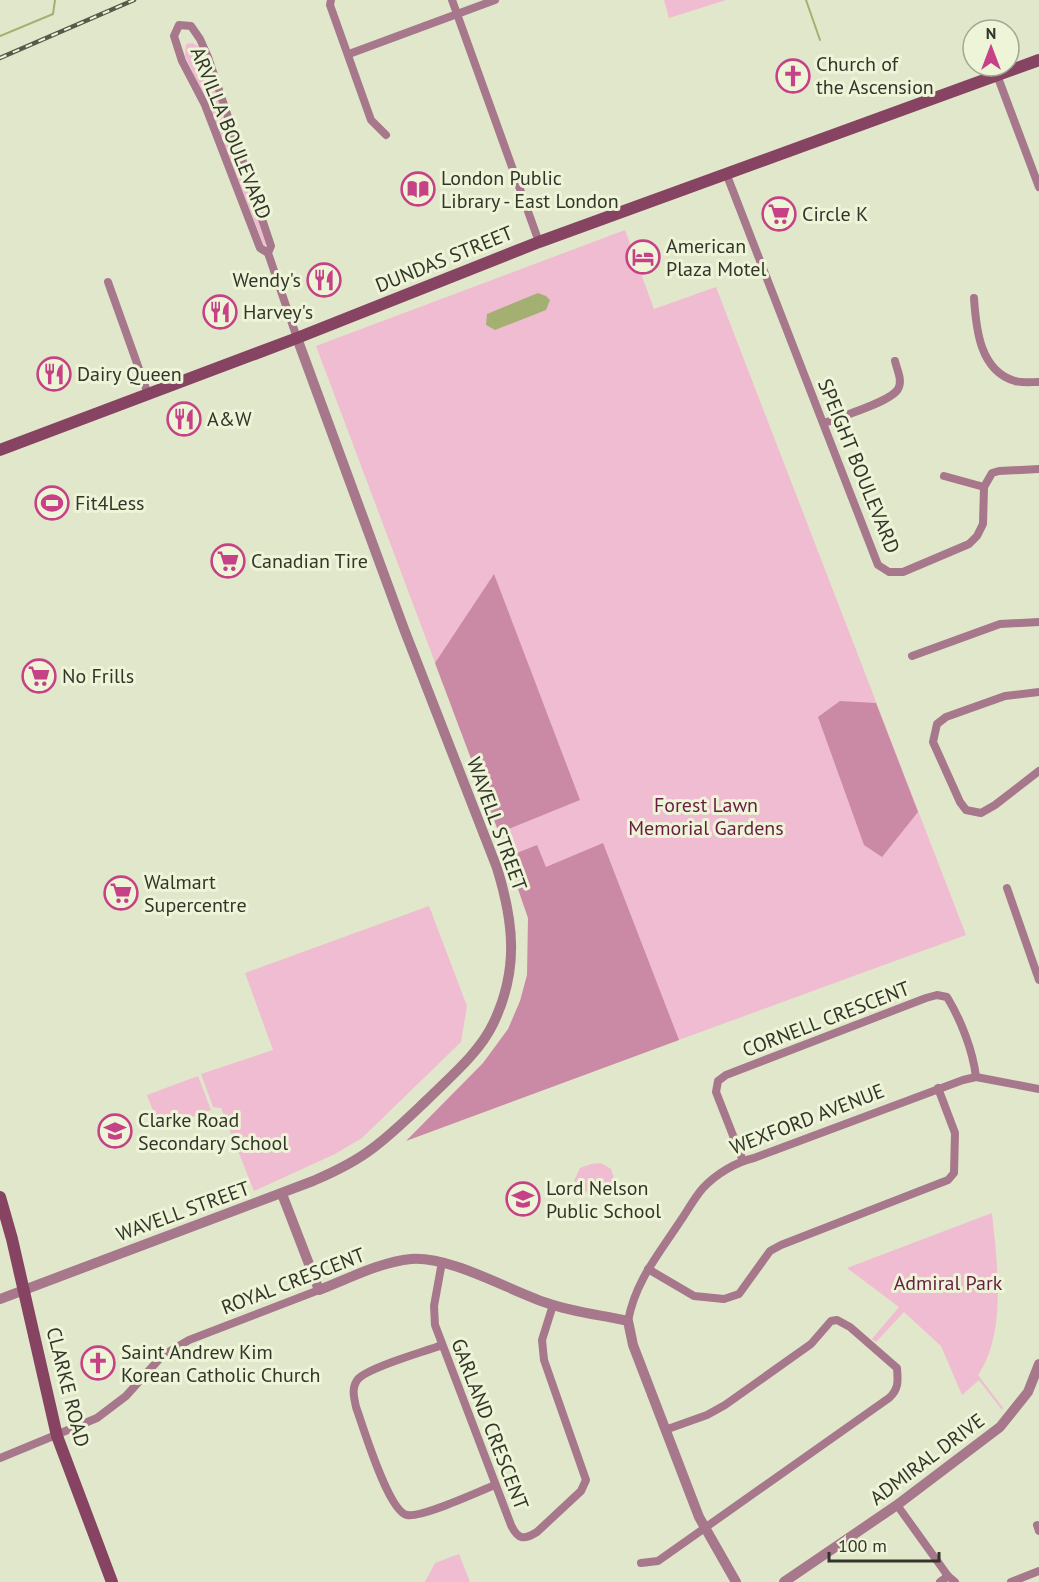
<svg xmlns="http://www.w3.org/2000/svg" width="1039" height="1582" viewBox="0 0 1039 1582" font-family="'PT Sans',sans-serif">
<style>
.green{fill:#f0bcd1}
.forest{fill:#ca8aa5}
.water{fill:#a3b072}
.lines{fill:none;stroke-linecap:round;stroke-linejoin:round}
.stream{stroke:#a3b072;stroke-width:2}
.minor{stroke:#a7778b;stroke-width:8}
.tertiary{stroke:#a7778b;stroke-width:10}
.secondary{stroke:#864362;stroke-width:12}
.rail-casing{stroke:#575a4b;stroke-width:4.5}
.rail{stroke:#edf4d7;stroke-width:2;stroke-dasharray:7;stroke-linecap:butt}
.labels{text-anchor:middle;stroke-width:6;stroke-linejoin:round;paint-order:stroke}
.poi-label{font-size:20px;fill:#33352a;stroke:#edf4d7;text-anchor:start}
.street-label{font-size:20px;fill:#33352a;stroke:#edf4d7}
.park-label{font-size:20px;fill:#691d44;stroke:#edf4d7}
</style>
<rect width="100%" height="100%" fill="#e0e7ca"/>
<!-- green -->
<g class="green">
<polygon points="664,0 726,0 669,18"/>
<polygon points="192,43 200,47 267,245 264,246 213,116 185,56 186,44"/>
<polygon points="625,230 654,309 716,287 966,935 583,1075 504,846 316,346"/>
<polygon points="429,906 467,1006 461,1042 362,1138 335,1154 254,1191 221,1108 213,1107 201,1074 273,1050 245,973"/>
<polygon points="198,1076 211,1110 160,1129 147,1095"/>
<polygon points="601,1163 611,1169 614,1179 602,1195 592,1197 574,1181 580,1168 591,1164"/>
<path d="M992 1213C997 1262 1007 1333 978 1375L1003 1408 1002 1410 979 1380 962 1395 941 1346 904 1312 876 1342 872 1339 899 1307 847 1268Z"/>
<polygon points="459,1554 470,1582 425,1582 435,1563"/>
</g>
<!-- forest -->
<g class="forest">
<polygon points="494,574 580,800 499,833 435,663"/>
<polygon points="840,701 876,703 918,812 882,857 864,845 818,717"/>
<polygon points="603,843 679,1040 406,1141 483,1063 508,1029 520,1001 527,975 528,918 507,857 537,845 546,867"/>
</g>
<!-- water -->
<polygon class="water" points="538,293 546,296 550,300 546,310 495,330 486,325 487,314"/>
<g class="lines">
<!-- stream -->
<g class="stream">
<polyline points="806,0 820,40"/>
<polyline points="0,36 53,14 55,0"/>
</g>
<!-- minor -->
<g class="minor">
<polyline points="331,0 330,5 371,120 386,135"/>
<polyline points="452,0 539,242"/>
<polyline points="349,54 495,0"/>
<polyline points="997,75 1039,187"/>
<polyline points="726,173 878,565 889,572 903,572 969,544 977,536 983,524 984,487 992,473 999,471 1039,469"/>
<polyline points="268,253 271,246 208,57 200,39 191,26 179,25 174,36 182,61 205,105 260,248 268,253 297,338"/>
<polyline points="108,282 148,394"/>
<path d="M974 298C976 329 980 371 1015 381 1023 383 1031 382 1039 382"/>
<path d="M824 423C839 417 891 402 898 389 903 381 897 370 895 361"/>
<polyline points="944,476 984,487"/>
<polyline points="912,656 1000,624 1039,622"/>
<polyline points="1039,692 1005,696 946,717 937,724 933,742 960,802 966,810 981,813 995,805 1039,771"/>
<polyline points="1007,888 1039,980"/>
<path d="M743 1161 716 1092 718 1081 726 1075 926 998 937 995 947 997C961 1020 973 1051 976 1077"/>
<path d="M442 1262 434 1306 435 1325 511 1525C518 1540 524 1540 537 1532L581 1491 586 1480 544 1360 542 1340 553 1305"/>
<polyline points="648,1269 694,1296 724,1299 739,1294 770,1251 781,1245 948,1180 954,1173 955,1133 938,1088"/>
<path d="M628 1321C635 1282 658 1255 679 1223 687 1212 694 1198 703 1188 716 1174 736 1162 754 1158L963 1080 976 1077 1039 1089"/>
<path d="M442 1345C424 1352 369 1367 358 1379 351 1388 354 1397 356 1407 363 1426 388 1511 407 1515 422 1518 477 1492 495 1485"/>
<polyline points="0,1458 97,1418 126,1396 162,1356 189,1340 319,1290"/>
<polyline points="897,1505 948,1576 955,1582"/>
<polyline points="1037,1525 1039,1531"/>
<path d="M641 1563 658 1561 889 1398C899 1389 898 1381 897 1368L850 1327 837 1320 831 1321 811 1344 725 1405 707 1415 665 1430"/>
<polyline points="940,1582 948,1576"/>
<polyline points="1011,1582 1039,1571"/>
</g>
<!-- tertiary -->
<g class="tertiary">
<path d="M282 1194 319 1290C348 1279 380 1262 411 1259 451 1256 508 1290 547 1303 572 1312 601 1315 628 1321L633 1345 699 1517 736 1582"/>
<path d="M0 1299 313 1181C334 1172 355 1162 373 1148 393 1133 410 1116 428 1099 450 1077 479 1053 493 1024 519 970 514 923 497 868L404 629 297 338"/>
<polyline points="784,1582 897,1505 1000,1427 1028,1392 1039,1364"/>
</g>
<!-- secondary -->
<g class="secondary">
<polyline points="0,450 297,338 539,242 1039,60"/>
<polyline points="0,1197 12,1239 57,1436 112,1582"/>
</g>
<defs>
<polyline id="rail" points="0,58 134,0"/>
</defs>
<!-- rail casing -->
<use href="#rail" class="rail-casing"/>
<!-- rail -->
<use href="#rail" class="rail"/>
</g>
<!-- icons -->
<defs>
<symbol id="church-ring" viewBox="-11 -11 22 22"><circle r="9.5" fill="#edf4d7" stroke="#c64185" stroke-width="1.5"/><path d="M-1.2-6h2.4v3.5h3.3v2.4h-3.3V6h-2.4V-.1h-3.3v-2.4h3.3Z" fill="#c64185"/></symbol>
<symbol id="library-ring" viewBox="-11 -11 22 22"><circle r="9.5" fill="#edf4d7" stroke="#c64185" stroke-width="1.5"/><path d="M-6-4Q-3-5.5-.7-3.5V5Q-3 3-6 4ZM6-4Q3-5.5 .7-3.5V5Q3 3 6 4Z" fill="#c64185"/></symbol>
<symbol id="supermarket-ring" viewBox="-11 -11 22 22"><circle r="9.5" fill="#edf4d7" stroke="#c64185" stroke-width="1.5"/><path d="M-6-5.5h2.5l.6 2H6L4.5 2H-2.5L-4.4-4H-6ZM-1.5 3.2a1.3 1.3 0 1 0 .1 0ZM3 3.2a1.3 1.3 0 1 0 .1 0Z" fill="#c64185"/></symbol>
<symbol id="hotel-ring" viewBox="-11 -11 22 22"><circle r="9.5" fill="#edf4d7" stroke="#c64185" stroke-width="1.5"/><path d="M-6-4.5h1.5V1H6V5H4.5V3h-9V5H-6ZM-4 0a1.8 1.8 0 1 1 3.6 0ZM.5 0V-2.5h3Q6-2.5 6 0Z" fill="#c64185"/></symbol>
<symbol id="restaurant-ring" viewBox="-11 -11 22 22"><circle r="9.5" fill="#edf4d7" stroke="#c64185" stroke-width="1.5"/><path d="M-5-6h1v4h1v-4h1v4h1v-4h1v5L-1.5 .5V6h-2V.5L-5-1ZM5-6V6H3V1.5H1.5Q1.5-4 5-6Z" fill="#c64185"/></symbol>
<symbol id="stadium-ring" viewBox="-11 -11 22 22"><circle r="9.5" fill="#edf4d7" stroke="#c64185" stroke-width="1.5"/><path d="M0-5a6.5 5 0 1 0 0 10a6.5 5 0 1 0 0-10ZM-3.5-1.8h7v3.6h-7Z" fill="#c64185"/></symbol>
<symbol id="school-ring" viewBox="-11 -11 22 22"><circle r="9.5" fill="#edf4d7" stroke="#c64185" stroke-width="1.5"/><path d="M0-5L7-2L0 1L-7-2ZM-4 1L0 2.5L4 1V4Q0 6-4 4Z" fill="#c64185"/></symbol>
</defs>
<g fill-rule="evenodd">
<use href="#church-ring" x="774" y="57" width="38" height="38"/>
<use href="#library-ring" x="399" y="170" width="38" height="38"/>
<use href="#supermarket-ring" x="760" y="195" width="38" height="38"/>
<use href="#hotel-ring" x="624" y="238" width="38" height="38"/>
<use href="#restaurant-ring" x="305" y="261" width="38" height="38"/>
<use href="#restaurant-ring" x="201" y="293" width="38" height="38"/>
<use href="#restaurant-ring" x="35" y="355" width="38" height="38"/>
<use href="#restaurant-ring" x="165" y="400" width="38" height="38"/>
<use href="#stadium-ring" x="33" y="484" width="38" height="38"/>
<use href="#supermarket-ring" x="209" y="542" width="38" height="38"/>
<use href="#supermarket-ring" x="20" y="657" width="38" height="38"/>
<use href="#supermarket-ring" x="102" y="874" width="38" height="38"/>
<use href="#school-ring" x="96" y="1112" width="38" height="38"/>
<use href="#school-ring" x="504" y="1180" width="38" height="38"/>
<use href="#church-ring" x="79" y="1344" width="38" height="38"/>
</g>
<g class="labels">
<!-- poi labels -->
<g class="poi-label">
<text x="816" y="71">Church of<tspan x="816" dy="23">the Ascension</tspan></text>
<text x="441" y="185">London Public<tspan x="441" dy="23">Library - East London</tspan></text>
<text x="802" y="221">Circle K</text>
<text x="666" y="253">American<tspan x="666" dy="23">Plaza Motel</tspan></text>
<text x="301" y="287" text-anchor="end">Wendy's</text>
<text x="243" y="319">Harvey's</text>
<text x="77" y="381">Dairy Queen</text>
<text x="207" y="426">A&amp;W</text>
<text x="75" y="510">Fit4Less</text>
<text x="251" y="568">Canadian Tire</text>
<text x="62" y="683">No Frills</text>
<text x="144" y="889">Walmart<tspan x="144" dy="23">Supercentre</tspan></text>
<text x="138" y="1127">Clarke Road<tspan x="138" dy="23">Secondary School</tspan></text>
<text x="546" y="1195">Lord Nelson<tspan x="546" dy="23">Public School</tspan></text>
<text x="121" y="1359">Saint Andrew Kim<tspan x="121" dy="23">Korean Catholic Church</tspan></text>
</g>
<!-- street labels -->
<g class="street-label">
<text transform="translate(231 133) rotate(68)" y="7">ARVILLA BOULEVARD</text>
<text transform="translate(444 259) rotate(-22)" y="7">DUNDAS STREET</text>
<text transform="translate(859 466) rotate(68)" y="7">SPEIGHT BOULEVARD</text>
<text transform="translate(497 824) rotate(70)" y="7">WAVELL STREET</text>
<text transform="translate(826 1019) rotate(-21)" y="7">CORNELL CRESCENT</text>
<text transform="translate(807 1119) rotate(-21)" y="7">WEXFORD AVENUE</text>
<text transform="translate(183 1211) rotate(-20)" y="7">WAVELL STREET</text>
<text transform="translate(293 1281) rotate(-21)" y="7">ROYAL CRESCENT</text>
<text transform="translate(68 1387) rotate(76)" y="7">CLARKE ROAD</text>
<text transform="translate(490 1424) rotate(69)" y="7">GARLAND CRESCENT</text>
<text transform="translate(927 1459) rotate(-37)" y="7">ADMIRAL DRIVE</text>
</g>
<!-- park labels -->
<g class="park-label">
<text x="706" y="812">Forest Lawn<tspan x="706" dy="23">Memorial Gardens</tspan></text>
<text x="948" y="1290">Admiral Park</text>
</g>
</g>
<!-- north arrow -->
<g transform="translate(991 48)"><circle r="28" fill="#edf4d7" stroke="#a3a892" stroke-width="1.5"/>
<path d="M0-4.5L10 22L0 15L-10 22Z" fill="#c64185"/>
<text y="-9" font-size="16" font-weight="bold" text-anchor="middle" fill="#33352a">N</text>
</g>
<!-- scale -->
<path d="M829 1552v9h110v-9" fill="none" stroke="#33352a" stroke-width="3"/>
<text x="838" y="1552" font-size="18" fill="#33352a" stroke="#edf4d7" stroke-width="4.5" paint-order="stroke">100 m</text>
</svg>
